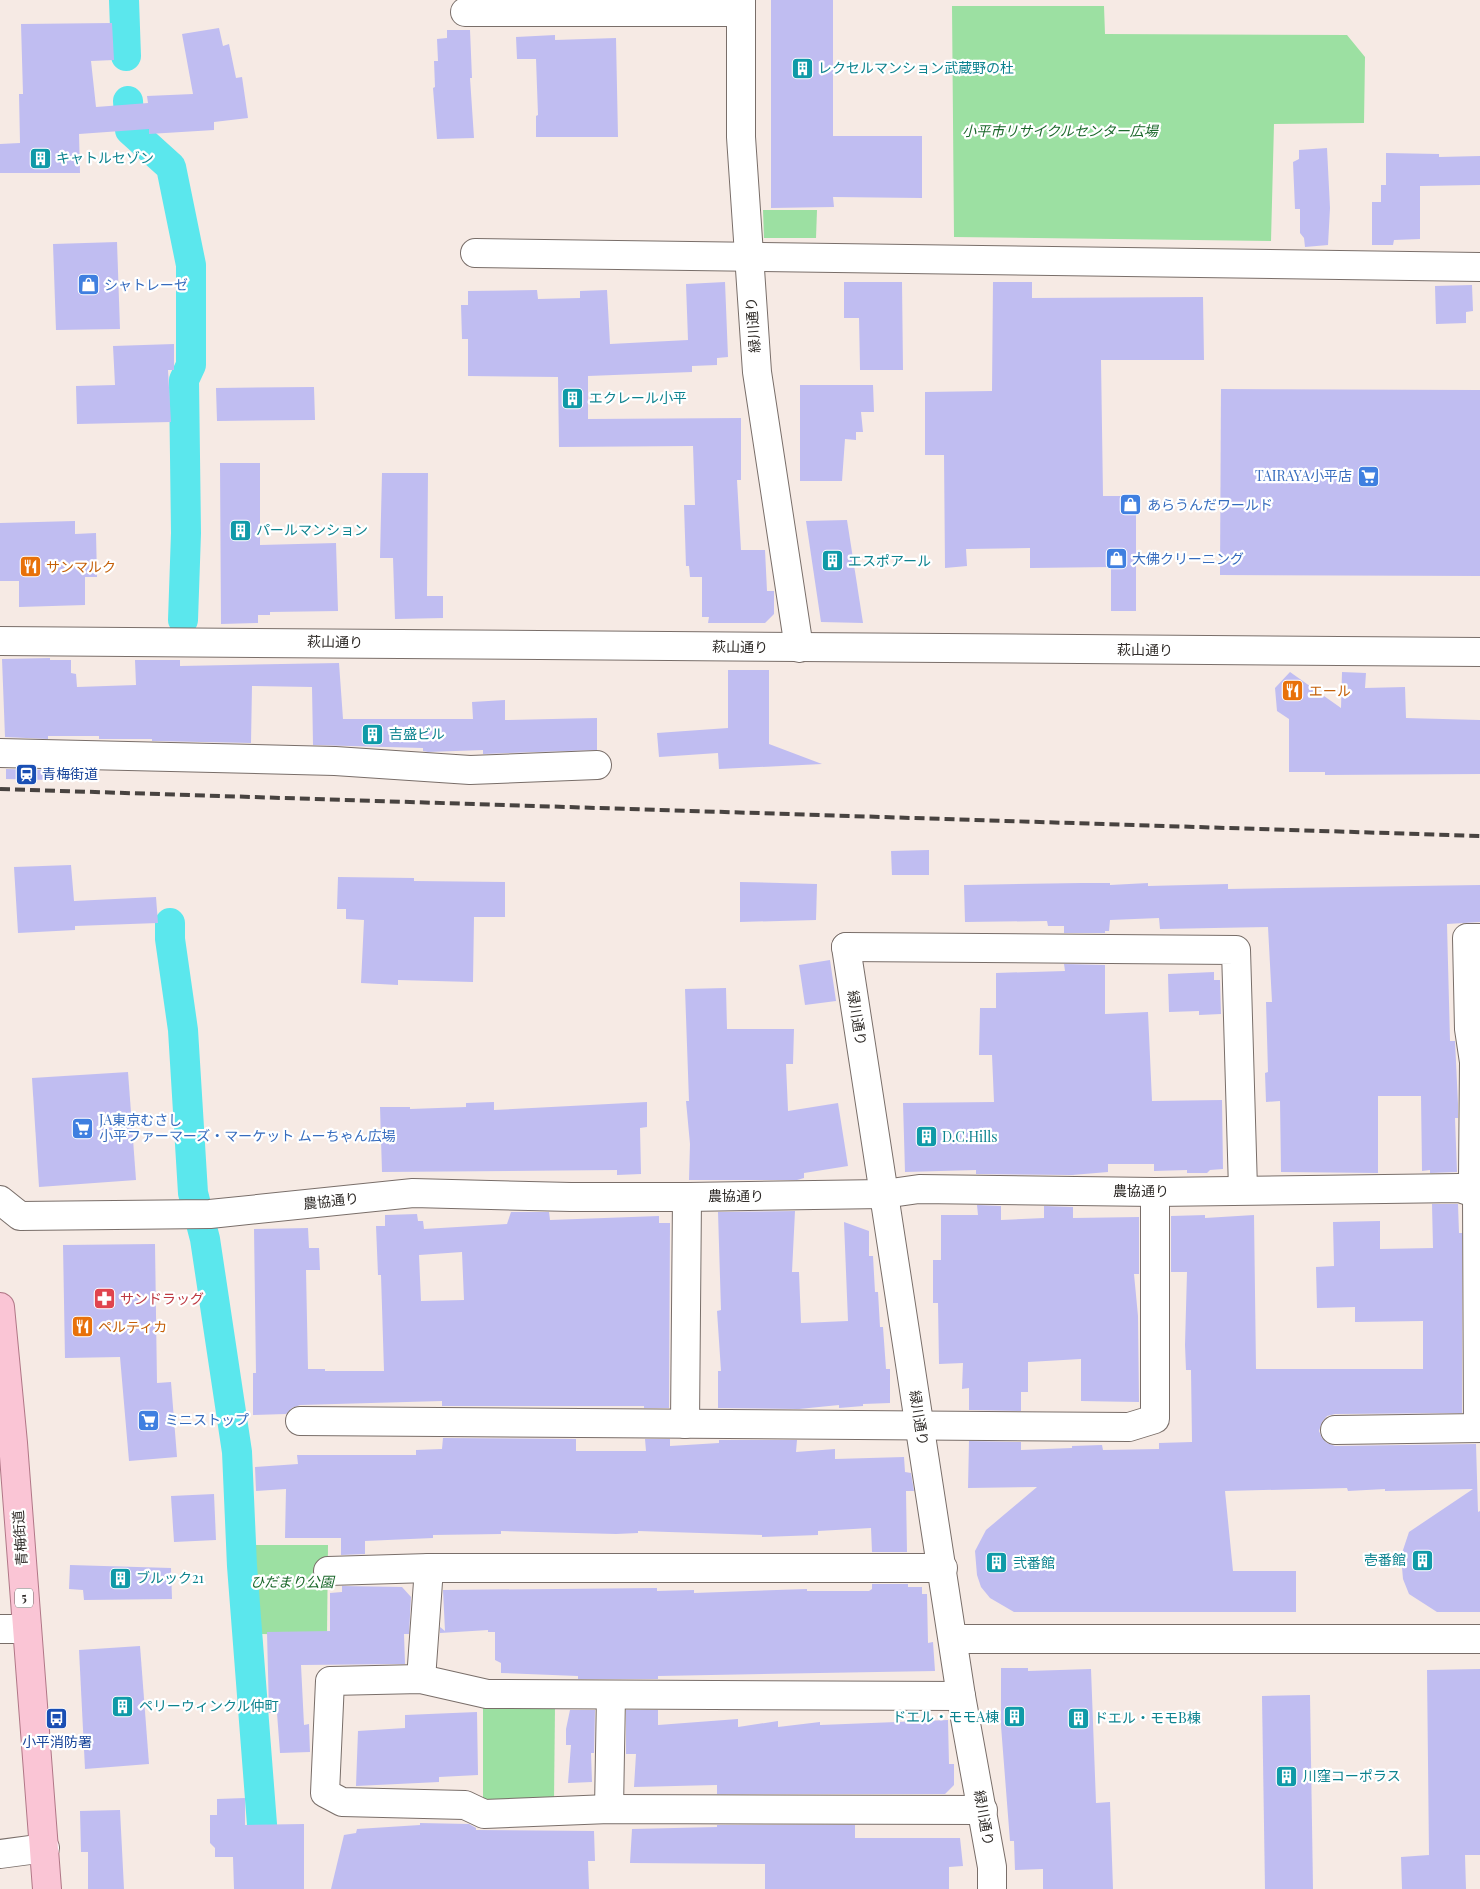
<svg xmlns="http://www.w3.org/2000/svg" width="1480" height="1889" viewBox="0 0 1480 1889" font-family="'Playfair Display','Noto Sans JP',serif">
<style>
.green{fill:#9ce0a2}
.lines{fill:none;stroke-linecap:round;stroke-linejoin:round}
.canal{stroke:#5be7ed;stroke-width:30}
.building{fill:#c0bdf1;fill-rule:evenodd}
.minor-casing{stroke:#796e69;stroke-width:30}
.tertiary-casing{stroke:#796e69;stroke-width:30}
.primary-casing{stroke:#b17787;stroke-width:30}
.minor{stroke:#fff;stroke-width:28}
.tertiary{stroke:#fff;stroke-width:28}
.primary{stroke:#fac5d5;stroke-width:28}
.rail{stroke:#484340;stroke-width:4;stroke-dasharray:10 5;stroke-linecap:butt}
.labels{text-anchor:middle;stroke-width:4.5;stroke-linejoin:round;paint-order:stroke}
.shield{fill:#fff;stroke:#6e6b69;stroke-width:1}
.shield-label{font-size:12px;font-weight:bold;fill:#302c29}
.culture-label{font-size:14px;fill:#0d838f;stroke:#fff;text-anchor:start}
.park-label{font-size:14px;font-style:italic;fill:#1b682b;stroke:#fff}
.shop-label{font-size:14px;fill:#366cbe;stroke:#fff;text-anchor:start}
.street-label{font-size:14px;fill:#302c29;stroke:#fff}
.food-label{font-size:14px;fill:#c56008;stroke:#fff;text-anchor:start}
.transit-label{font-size:14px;fill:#164399;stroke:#fff;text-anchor:start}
.health-label{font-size:14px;fill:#be3a42;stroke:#fff;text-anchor:start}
</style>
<rect width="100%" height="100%" fill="#f6eae4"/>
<!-- green -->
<g class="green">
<polygon points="952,6 1104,6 1105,34 1347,35 1365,57 1364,123 1274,124 1271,241 954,237"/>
<polygon points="763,210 817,210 816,238 764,238"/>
<polygon points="252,1545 328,1545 327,1635 261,1634"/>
<polygon points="483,1706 555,1707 554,1800 483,1801"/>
</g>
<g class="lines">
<!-- canal -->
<g class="canal">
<polyline points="124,0 126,56"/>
<polyline points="128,101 130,130 171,167 191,265 191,365 184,380 186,533 183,620"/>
<polyline points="170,923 170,939 183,1030 193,1193 205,1239 237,1452 242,1566 267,1889"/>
</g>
</g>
<!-- building -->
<g class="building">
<polygon points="771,0 833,0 833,136 922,136 922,198 833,197 834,207 771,208"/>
<polygon points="112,23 114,60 91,61 96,107 148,103 147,96 193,94 182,34 219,28 223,46 229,44 236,78 242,77 248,118 214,122 214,130 149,134 149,129 79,134 80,173 0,173 0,144 20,143 19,94 23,94 21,24"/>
<polygon points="447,30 470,30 472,78 470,78 474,138 437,139 433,88 435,87 434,61 438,61 437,39 447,38"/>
<polygon points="555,35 555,40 616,38 618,137 536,137 536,116 538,115 536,59 517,59 516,37"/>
<polygon points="1327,148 1330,208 1328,245 1305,247 1304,238 1300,233 1300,209 1295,209 1293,162 1299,159 1299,150"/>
<polygon points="1386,153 1439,154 1439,157 1480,156 1480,185 1420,186 1420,239 1394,240 1393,245 1372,245 1372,202 1381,202 1381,185 1386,185"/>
<polygon points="117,242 120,329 56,330 53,244"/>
<polygon points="725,282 728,357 717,358 717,365 692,366 692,372 588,376 588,419 741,418 741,480 737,480 741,550 765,550 767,591 774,591 774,614 765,623 708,623 709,617 702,617 702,577 690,577 689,566 686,566 684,505 695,505 693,446 559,447 558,377 468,376 468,339 462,339 461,305 468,305 468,291 537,290 538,299 580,298 580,291 607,290 610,344 688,340 686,284"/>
<polygon points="844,282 902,282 903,370 860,370 859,318 844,318"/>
<polygon points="993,282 1032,282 1032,298 1203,297 1204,360 1101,360 1103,496 1136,496 1136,611 1111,611 1111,567 1030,568 1030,548 966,549 967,566 945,568 944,455 925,455 925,392 992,391"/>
<polygon points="1472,285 1473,311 1466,312 1466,323 1436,324 1435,286"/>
<polygon points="174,344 174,370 168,370 171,422 77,424 76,386 115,385 113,346"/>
<polygon points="800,385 873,385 874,412 861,412 863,432 856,432 856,440 845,439 842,481 800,481"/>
<polygon points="314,387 315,420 217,421 216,388"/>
<polygon points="1221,389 1480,390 1480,576 1220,575"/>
<polygon points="220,463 260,463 260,545 336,543 338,611 270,612 270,615 258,615 258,623 221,624"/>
<polygon points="382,473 428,473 427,596 443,596 443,618 395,619 393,558 380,558"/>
<polygon points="847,520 863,623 821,622 806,521"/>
<polygon points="75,521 75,534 96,533 97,577 85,577 85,605 19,607 19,581 0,581 0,523"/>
<polygon points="50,658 50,660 71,660 71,673 76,674 77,687 136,685 135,660 180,660 180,666 339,663 343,719 473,719 472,702 505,700 505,720 597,718 597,750 483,754 483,750 428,752 423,751 423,748 313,745 312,687 252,686 251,743 152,741 152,739 99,739 99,736 48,736 48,739 5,737 2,659"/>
<polygon points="728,670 769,670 769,744 822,764 719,769 718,753 659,757 657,733 728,728"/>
<polygon points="1290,672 1341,708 1342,672 1366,673 1365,688 1405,687 1406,718 1480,720 1480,774 1325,775 1325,772 1289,772 1289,719 1277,711 1275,688"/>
<polygon points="6,769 49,770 49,780 6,779"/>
<polygon points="929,850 929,875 892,875 891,851"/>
<polygon points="71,865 74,901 156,897 158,923 75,926 75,930 18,933 14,867"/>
<polygon points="338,877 414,878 414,881 505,882 505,917 474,917 473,982 398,980 398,985 361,983 364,920 346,919 346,909 337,909"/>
<polygon points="740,882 817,884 816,920 740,922"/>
<polygon points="1081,883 1110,883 1110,885 1148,883 1148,886 1228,884 1228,889 1480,885 1480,922 1447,924 1450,1041 1455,1041 1458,1104 1458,1118 1455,1118 1457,1172 1430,1173 1430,1170 1422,1171 1421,1096 1378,1096 1378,1173 1281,1172 1280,1101 1266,1102 1265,1073 1268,1072 1266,1002 1272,1002 1268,927 1160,929 1159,918 1110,920 1109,931 1105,931 1105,933 1064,933 1064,926 1048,926 1047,921 965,922 964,885"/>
<polygon points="830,960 836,1001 805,1005 799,965"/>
<polygon points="1064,964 1105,965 1105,1014 1148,1012 1152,1101 1222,1100 1223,1169 1210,1170 1207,1173 1187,1173 1187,1170 1154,1171 1154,1164 1108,1164 1108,1172 1072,1175 976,1174 976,1170 905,1172 903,1103 994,1102 992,1055 979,1055 980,1008 996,1008 996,973 1065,971"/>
<polygon points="1214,972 1214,980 1220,980 1221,1014 1199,1015 1199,1011 1169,1012 1168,974"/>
<polygon points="726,988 727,1029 794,1029 793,1064 786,1064 788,1111 838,1103 848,1166 804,1173 804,1178 797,1180 689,1180 690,1144 686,1101 689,1101 685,989"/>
<polygon points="128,1072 136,1180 39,1187 32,1078"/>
<polygon points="494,1102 494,1110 647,1102 647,1127 640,1128 641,1174 617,1175 617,1170 382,1172 380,1107 410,1107 410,1109 466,1107 466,1103"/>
<polygon points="1432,1204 1458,1204 1459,1233 1462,1233 1462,1413 1335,1414 1327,1416 1322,1422 1319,1431 1322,1438 1327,1443 1335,1446 1476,1444 1478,1512 1480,1511 1480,1612 1437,1612 1409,1594 1403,1579 1401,1556 1409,1532 1473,1489 1385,1491 1385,1489 1348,1491 1347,1488 1225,1491 1233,1571 1296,1571 1296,1612 1014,1612 990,1598 981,1587 977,1575 975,1551 986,1530 1037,1487 968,1488 969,1441 1021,1442 1021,1450 1072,1448 1072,1446 1102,1445 1103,1450 1159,1449 1159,1443 1192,1442 1191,1370 1186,1370 1185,1345 1187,1272 1171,1272 1171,1216 1205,1215 1205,1218 1254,1215 1256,1369 1423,1369 1423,1321 1355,1322 1355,1307 1317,1308 1316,1267 1334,1266 1333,1222 1380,1221 1380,1249 1433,1248"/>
<polygon points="977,1205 1001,1206 1001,1220 1044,1218 1044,1206 1073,1207 1073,1218 1139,1217 1139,1274 1134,1274 1138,1316 1139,1402 1081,1401 1081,1359 1028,1362 1028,1392 1021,1392 1021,1411 969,1410 969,1388 962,1389 963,1363 939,1364 938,1303 933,1303 933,1260 941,1260 941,1215 978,1215"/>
<polygon points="795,1211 792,1272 799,1272 801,1323 848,1321 844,1222 869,1231 869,1256 873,1256 875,1292 878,1292 880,1327 883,1327 886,1369 890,1369 890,1403 863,1404 863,1406 839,1408 839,1405 799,1409 718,1408 718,1371 721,1371 717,1311 721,1310 718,1212"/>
<path d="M511 1212H549L550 1220 659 1216V1223H670L669 1408H644V1406H442V1401L300 1405 292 1408 286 1414 253 1415V1373H256L254 1229 308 1228 309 1248H319L320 1270H306L308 1369H325V1371H384L381 1275H378L376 1226H385V1215L417 1214 418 1221H423L424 1229 507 1224ZM462 1252 464 1300 421 1301 419 1255Z"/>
<polygon points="155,1244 157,1383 171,1382 177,1457 129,1461 120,1357 65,1358 63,1245"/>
<polygon points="443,1438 576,1439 576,1451 646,1451 645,1439 670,1439 670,1446 719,1443 719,1440 797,1440 796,1452 835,1449 835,1459 904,1457 905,1472 911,1473 914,1491 906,1491 907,1552 872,1552 871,1528 818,1531 818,1535 762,1537 762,1535 638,1531 638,1533 616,1534 501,1531 501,1534 433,1535 433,1538 365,1541 365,1554 341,1555 341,1538 285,1538 286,1489 256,1491 255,1467 298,1464 297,1455 416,1455 416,1450 442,1449"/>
<polygon points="214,1494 216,1540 174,1542 171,1496"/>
<polygon points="70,1565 171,1568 172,1599 84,1600 83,1590 69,1589"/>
<polygon points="872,1584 908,1584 908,1587 922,1587 922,1594 927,1594 928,1643 933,1642 935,1671 658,1676 658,1679 578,1679 578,1676 501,1673 501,1663 495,1660 495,1632 488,1632 488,1630 440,1633 440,1627 445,1631 443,1590 657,1588 657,1591 694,1590 694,1593 807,1589 807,1591 869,1591 872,1589"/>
<polygon points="342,1586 402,1587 411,1597 409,1634 404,1634 405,1664 301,1665 304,1725 309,1724 310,1752 280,1753 277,1713 269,1713 267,1632 330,1631 330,1593 342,1592"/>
<polygon points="140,1646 149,1764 85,1769 79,1650"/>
<polygon points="1001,1668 1028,1668 1028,1671 1091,1669 1096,1803 1110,1802 1113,1889 1043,1889 1043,1869 1015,1870 1014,1841 1010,1841 1001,1726"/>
<polygon points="1480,1669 1480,1855 1465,1855 1466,1889 1402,1889 1401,1857 1429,1855 1427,1670"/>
<polygon points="1310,1695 1313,1889 1265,1889 1262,1696"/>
<polygon points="570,1710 595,1710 594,1753 591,1753 592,1782 568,1783 571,1745 566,1745 566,1729"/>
<polygon points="626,1710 658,1710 658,1725 738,1719 738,1727 778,1721 778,1727 820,1722 820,1725 948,1720 949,1764 954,1764 954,1785 945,1794 717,1794 717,1785 634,1787 636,1754 626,1754"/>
<polygon points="477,1712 478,1775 439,1777 439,1782 356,1786 358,1731 405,1728 405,1715"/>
<polygon points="245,1798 245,1825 304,1824 304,1889 234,1889 233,1857 215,1857 215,1848 210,1843 210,1815 217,1815 217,1799"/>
<polygon points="120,1810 124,1889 88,1889 88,1852 81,1852 80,1811"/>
<polygon points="420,1823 469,1824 476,1828 476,1830 594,1831 595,1861 588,1861 589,1889 331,1889 344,1835 356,1833 357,1829 420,1825"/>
<polygon points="717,1825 855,1825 855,1838 960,1838 963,1866 949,1867 949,1889 765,1889 765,1864 630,1863 632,1829 717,1827"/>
</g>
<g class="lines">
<defs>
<g id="minor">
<polyline points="465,12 741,12"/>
<polyline points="475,253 1480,267"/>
<polyline points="0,753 335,761 470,770 597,765"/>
<polyline points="846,947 1236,950 1243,1189"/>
<polyline points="0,1200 20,1216 210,1214 413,1193 571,1197 687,1197 884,1194 919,1189 1155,1192 1460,1188 1480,1195"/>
<polyline points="300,1421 1129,1427 1155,1419 1155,1192"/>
<polyline points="685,1424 687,1197"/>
<polyline points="1478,1428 1477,1195 1473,1178 1474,1062 1469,1029 1467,938 1480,938"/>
<polyline points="1335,1430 1480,1428"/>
<polyline points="328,1571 429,1568 943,1568"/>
<polyline points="0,1629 27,1629"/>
<polyline points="954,1639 1480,1639"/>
<polyline points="421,1679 429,1568"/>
<polyline points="961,1696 487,1694 421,1679 330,1681 325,1793 342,1802 465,1805 484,1814 609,1809 983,1810"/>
<polyline points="609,1809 611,1695"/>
<polyline points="0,1854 45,1848"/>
</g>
<g id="tertiary">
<polyline points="741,0 741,137 757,372 799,648"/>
<polyline points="0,641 1480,652"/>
<polyline points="846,947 961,1696 992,1867 992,1889"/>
</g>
<polyline id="primary" points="0,1307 13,1443 47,1889"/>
</defs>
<!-- minor casing -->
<use href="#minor" class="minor-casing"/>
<!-- tertiary casing -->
<use href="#tertiary" class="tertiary-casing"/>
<!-- primary casing -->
<use href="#primary" class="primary-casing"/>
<!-- minor -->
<use href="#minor" class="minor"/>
<!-- tertiary -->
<use href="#tertiary" class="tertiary"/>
<!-- primary -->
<use href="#primary" class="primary"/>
<!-- rail -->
<polyline class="rail" points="0,789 1480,836"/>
</g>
<!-- icons -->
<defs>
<symbol id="building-square" viewBox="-11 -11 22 22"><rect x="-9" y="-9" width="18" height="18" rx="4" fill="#0f9aa8" stroke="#fff"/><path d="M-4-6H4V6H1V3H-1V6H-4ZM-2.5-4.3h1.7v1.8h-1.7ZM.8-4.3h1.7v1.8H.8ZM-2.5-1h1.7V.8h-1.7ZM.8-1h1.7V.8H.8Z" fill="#fff"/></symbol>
<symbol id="shop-square" viewBox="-11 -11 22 22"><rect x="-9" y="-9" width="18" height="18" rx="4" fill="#3f7fe0" stroke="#fff"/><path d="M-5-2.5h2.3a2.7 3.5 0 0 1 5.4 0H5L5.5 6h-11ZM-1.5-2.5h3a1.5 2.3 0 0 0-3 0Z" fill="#fff"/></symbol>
<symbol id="supermarket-square" viewBox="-11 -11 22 22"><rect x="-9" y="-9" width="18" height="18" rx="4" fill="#3f7fe0" stroke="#fff"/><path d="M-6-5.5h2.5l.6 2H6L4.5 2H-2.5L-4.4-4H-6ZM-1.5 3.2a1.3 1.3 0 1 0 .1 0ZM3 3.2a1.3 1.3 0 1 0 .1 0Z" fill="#fff"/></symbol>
<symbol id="restaurant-square" viewBox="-11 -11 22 22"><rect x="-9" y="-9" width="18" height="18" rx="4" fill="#e8710a" stroke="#fff"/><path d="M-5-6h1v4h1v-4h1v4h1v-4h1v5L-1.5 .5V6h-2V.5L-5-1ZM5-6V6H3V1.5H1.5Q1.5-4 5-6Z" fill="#fff"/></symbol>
<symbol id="station-square" viewBox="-11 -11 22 22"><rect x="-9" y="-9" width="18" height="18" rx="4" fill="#1a4fb4" stroke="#fff"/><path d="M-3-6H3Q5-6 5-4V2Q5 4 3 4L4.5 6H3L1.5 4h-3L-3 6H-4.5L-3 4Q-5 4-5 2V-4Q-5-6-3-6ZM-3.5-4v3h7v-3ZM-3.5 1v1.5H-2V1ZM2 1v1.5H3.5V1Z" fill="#fff"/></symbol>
<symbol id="pharmacy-square" viewBox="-11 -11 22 22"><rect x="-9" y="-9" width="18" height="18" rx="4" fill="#e0444e" stroke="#fff"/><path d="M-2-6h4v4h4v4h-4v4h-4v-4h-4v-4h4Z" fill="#fff"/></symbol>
<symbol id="bus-square" viewBox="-11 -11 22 22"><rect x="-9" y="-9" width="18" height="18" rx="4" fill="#1a4fb4" stroke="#fff"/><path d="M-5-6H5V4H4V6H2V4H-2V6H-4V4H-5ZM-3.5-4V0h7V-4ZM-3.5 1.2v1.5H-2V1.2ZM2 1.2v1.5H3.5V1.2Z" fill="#fff"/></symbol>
</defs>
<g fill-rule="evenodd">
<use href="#building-square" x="790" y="56" width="25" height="25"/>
<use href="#building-square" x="28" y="146" width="25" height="25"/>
<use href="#shop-square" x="76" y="272" width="25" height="25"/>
<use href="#building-square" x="560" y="386" width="25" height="25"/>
<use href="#supermarket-square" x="1356" y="464" width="25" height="25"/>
<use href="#shop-square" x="1118" y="492" width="25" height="25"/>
<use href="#building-square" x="228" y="518" width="25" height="25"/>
<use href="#shop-square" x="1104" y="546" width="25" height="25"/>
<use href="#building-square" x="820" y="548" width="25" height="25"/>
<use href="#restaurant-square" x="18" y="554" width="25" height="25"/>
<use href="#restaurant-square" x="1280" y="678" width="25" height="25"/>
<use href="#building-square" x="360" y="722" width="25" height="25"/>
<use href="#station-square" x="14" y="762" width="25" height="25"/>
<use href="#supermarket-square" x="70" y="1116" width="25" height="25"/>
<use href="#building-square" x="914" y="1124" width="25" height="25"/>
<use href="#pharmacy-square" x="92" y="1286" width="25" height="25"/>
<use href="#restaurant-square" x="70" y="1314" width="25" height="25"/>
<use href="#supermarket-square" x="136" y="1408" width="25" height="25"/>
<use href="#building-square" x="1410" y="1548" width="25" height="25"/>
<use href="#building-square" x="984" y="1550" width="25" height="25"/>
<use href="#building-square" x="108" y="1566" width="25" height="25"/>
<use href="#building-square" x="110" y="1694" width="25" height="25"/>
<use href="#building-square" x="1002" y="1704" width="25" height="25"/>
<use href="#building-square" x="1066" y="1706" width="25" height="25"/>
<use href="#bus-square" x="44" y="1706" width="25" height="25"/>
<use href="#building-square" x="1274" y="1764" width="25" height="25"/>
</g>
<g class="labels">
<!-- shield labels -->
<rect class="shield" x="15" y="1588.5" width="18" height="19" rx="4"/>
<g class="shield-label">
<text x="24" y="1602">5</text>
</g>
<!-- culture labels -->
<g class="culture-label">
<text x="818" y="73">レクセルマンション武蔵野の杜</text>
<text x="56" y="163">キャトルセゾン</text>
<text x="589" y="403">エクレール小平</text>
<text x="256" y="535">パールマンション</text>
<text x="848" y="566">エスポアール</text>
<text x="389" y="739">吉盛ビル</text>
<text x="942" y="1142">D.C.Hills</text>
<text x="1406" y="1565" text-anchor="end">壱番館</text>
<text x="1013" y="1568">弐番館</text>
<text x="136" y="1583">ブルック21</text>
<text x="139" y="1711">ペリーウィンクル仲町</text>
<text x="999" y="1722" text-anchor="end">ドエル・モモA棟</text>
<text x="1094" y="1723">ドエル・モモB棟</text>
<text x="1303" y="1781">川窪コーポラス</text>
</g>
<!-- park labels -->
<g class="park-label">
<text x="1060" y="136">小平市リサイクルセンター広場</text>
<text x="292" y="1587">ひだまり公園</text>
</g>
<!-- shop labels -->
<g class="shop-label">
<text x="104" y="290">シャトレーゼ</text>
<text x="1352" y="481" text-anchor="end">TAIRAYA小平店</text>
<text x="1147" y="510">あらうんだワールド</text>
<text x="1132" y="564">大佛クリーニング</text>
<text x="99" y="1125">JA東京むさし<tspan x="99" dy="16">小平ファーマーズ・マーケット ムーちゃん広場</tspan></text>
<text x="165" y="1425">ミニストップ</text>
</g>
<!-- street labels -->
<g class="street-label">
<text transform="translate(753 325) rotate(-94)" y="5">緑川通り</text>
<text transform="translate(335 642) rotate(1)" y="5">萩山通り</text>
<text transform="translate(740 647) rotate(1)" y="5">萩山通り</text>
<text x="1145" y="655">萩山通り</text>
<text transform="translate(857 1018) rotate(81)" y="5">緑川通り</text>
<text x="1141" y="1196">農協通り</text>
<text x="736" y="1201">農協通り</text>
<text transform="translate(331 1201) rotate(-6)" y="5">農協通り</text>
<text transform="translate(919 1418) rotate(81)" y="5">緑川通り</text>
<text transform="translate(20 1538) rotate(-94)" y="5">青梅街道</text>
<text transform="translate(984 1818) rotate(80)" y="5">緑川通り</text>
</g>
<!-- food labels -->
<g class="food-label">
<text x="46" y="572">サンマルク</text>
<text x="1309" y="696">エール</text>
<text x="98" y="1332">ペルティカ</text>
</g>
<!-- transit labels -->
<g class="transit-label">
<text x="42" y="779">青梅街道</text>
<text x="57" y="1747" text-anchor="middle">小平消防署</text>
</g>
<!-- health labels -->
<g class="health-label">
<text x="120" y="1304">サンドラッグ</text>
</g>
</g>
</svg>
